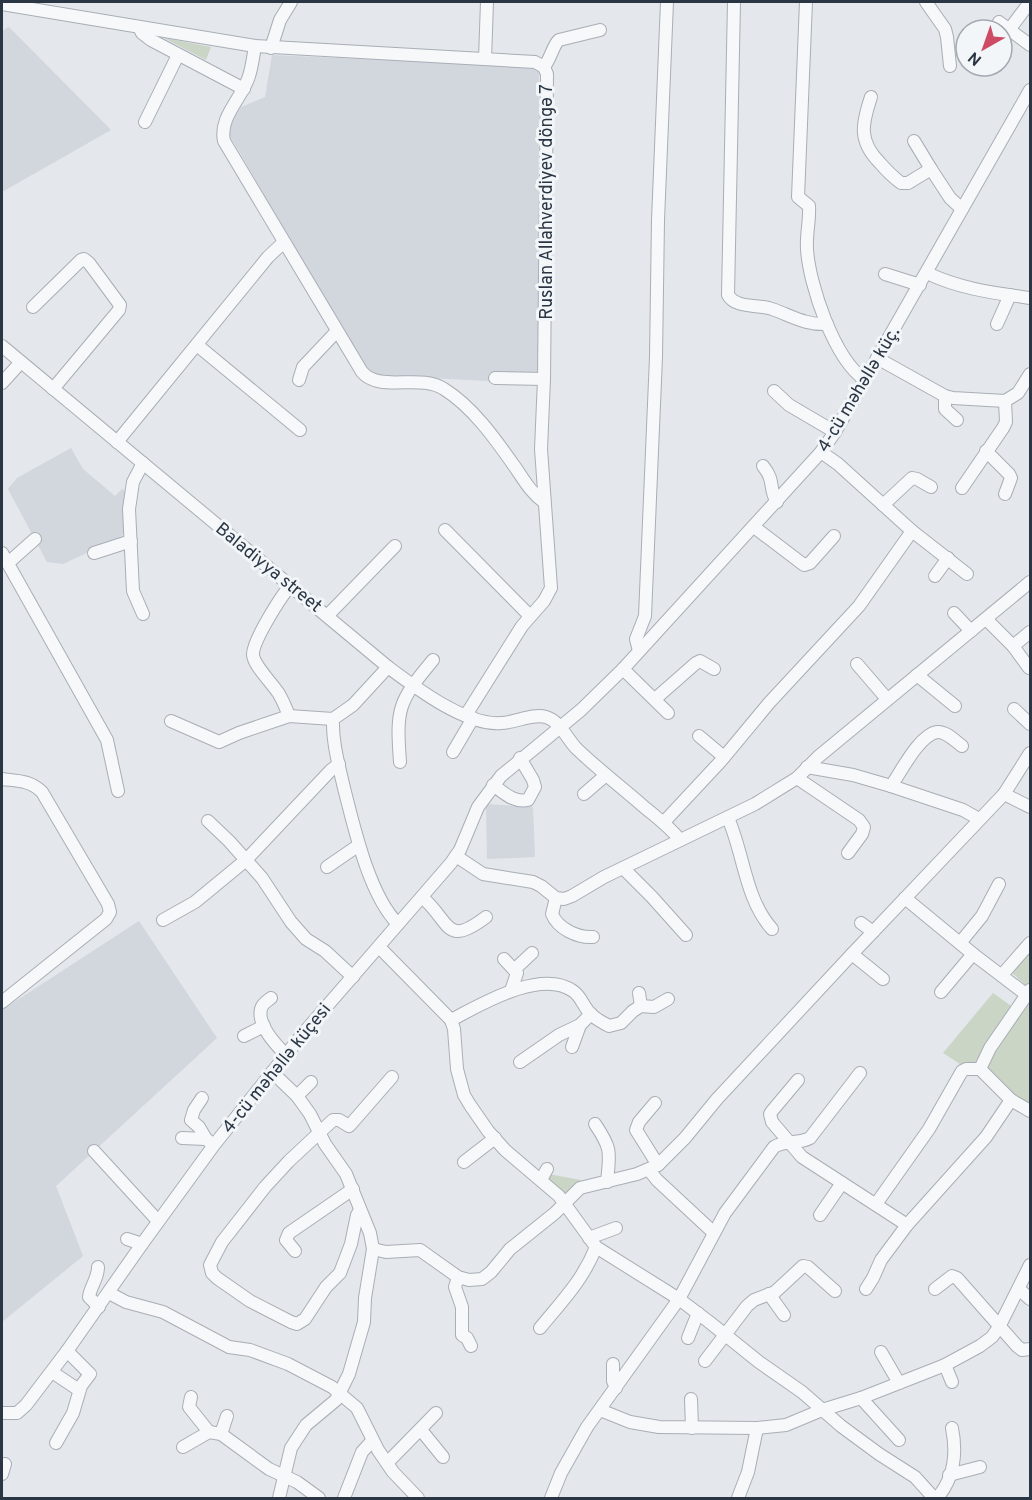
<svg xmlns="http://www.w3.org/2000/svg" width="1032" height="1500" viewBox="0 0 1032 1500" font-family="Overpass,sans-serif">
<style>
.built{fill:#d2d6dd}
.green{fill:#cad5c5}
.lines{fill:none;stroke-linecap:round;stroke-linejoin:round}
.minor-casing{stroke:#a9aeb6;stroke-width:14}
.minor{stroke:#f6f8fa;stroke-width:12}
.labels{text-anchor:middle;stroke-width:6;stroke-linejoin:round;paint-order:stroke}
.street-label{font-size:18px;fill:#2b3644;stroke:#f3f6f9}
</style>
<rect width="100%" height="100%" fill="#e4e7eb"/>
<!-- built -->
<g class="built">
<polygon points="9,27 111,130 2,192 2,31"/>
<polygon points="272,55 539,67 538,374 489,373 488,381 370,375 227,131 241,107 265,97"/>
<polygon points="71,448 83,469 115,496 122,489 128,493 123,534 121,537 63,564 47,562 8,489 17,478"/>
<polygon points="486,804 533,807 535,857 487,859"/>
<polygon points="139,921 217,1038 56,1186 83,1256 2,1322 2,1010"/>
</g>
<!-- green -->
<g class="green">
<polygon points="164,38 211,47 206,60"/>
<polygon points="1030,946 1030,989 1011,972"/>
<polygon points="993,993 1018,1011 1030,998 1030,1106 998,1082 999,1078 974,1063 963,1066 943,1053"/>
<polygon points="548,1174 581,1180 566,1196 547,1180"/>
</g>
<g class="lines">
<defs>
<g id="minor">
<path d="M734 2 728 295C736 309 759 304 772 309 792 316 805 325 827 324"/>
<path d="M806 2 798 197 809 206C810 220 806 234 807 249 809 284 834 359 865 380"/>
<polyline points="926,2 945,29 947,37 950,66"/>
<polyline points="2,4 255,46 535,62 544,67 547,74 544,379 541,449 551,588 544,601 522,626 466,715"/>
<polyline points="999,22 1030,45"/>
<polyline points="139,27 142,33 151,40 244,89"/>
<polyline points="1009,30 1030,2"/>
<path d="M255 46C253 57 252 69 248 79 240 100 219 118 224 141L362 372C380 393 420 373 444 389 473 407 496 440 515 467 524 480 531 493 544 502"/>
<polyline points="271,48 280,20 291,2"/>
<polyline points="485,59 487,2"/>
<path d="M544 67C551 58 553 45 559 40L600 30"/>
<path d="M871 97C862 124 858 141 880 163 886 170 893 177 901 183H908L931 169 950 198 962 209"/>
<polyline points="145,122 178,55"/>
<polyline points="914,141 931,169"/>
<path d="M927 273C960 289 995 293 1030 298"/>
<polyline points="885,274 920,285"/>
<polyline points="33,307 81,260 84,259 89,263 120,305 119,310 53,389"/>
<polyline points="997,324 1010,295"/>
<polyline points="197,345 300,430"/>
<path d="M2 346 388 667C416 688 466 726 501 723 515 723 532 713 546 717 560 721 567 739 577 749 598 769 621 787 643 806 656 817 669 826 680 840"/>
<polyline points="877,358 945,396 953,398 1005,401 1018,393 1030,374"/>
<polyline points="495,378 544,379"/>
<polyline points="299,380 303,367 337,331"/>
<polyline points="2,383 21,362"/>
<polyline points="774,391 789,405 835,432"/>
<polyline points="945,396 945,409 957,420"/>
<polyline points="117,442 268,257 283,243"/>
<polyline points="986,451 1009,474 1011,478 1005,494"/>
<polyline points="821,452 838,464 912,531 967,574"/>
<path d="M763 466C776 482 768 488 777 502"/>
<polyline points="962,488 1003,428 1006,422 1005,401"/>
<polyline points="883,505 912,478 917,479 931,487"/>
<polyline points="754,527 804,565 810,563 834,536"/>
<polyline points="445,530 530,616"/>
<polyline points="2,553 107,740 118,791"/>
<polyline points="94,553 131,541"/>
<polyline points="8,563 35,539"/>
<polyline points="935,576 948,558"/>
<polyline points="954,613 971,631"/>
<polyline points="143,614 133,591 129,509 133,482 143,463"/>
<polyline points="328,615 395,546"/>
<polyline points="986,619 1013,646 1029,668"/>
<polyline points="1013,646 1030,632"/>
<polyline points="639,651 636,639 645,616 656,357 658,220 667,2"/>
<polyline points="857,664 887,699"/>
<path d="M388 667 353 705 333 719C332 742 339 766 344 788 354 827 369 895 398 924"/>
<polyline points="623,669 668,713"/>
<polyline points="917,675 955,706"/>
<polyline points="655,699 696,663 700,661 714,669"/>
<polyline points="1014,709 1030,724"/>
<path d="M289 716C286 708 283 701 279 694 273 684 254 666 253 655 252 642 281 596 291 585"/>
<polyline points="171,721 219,742 239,733 289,716 333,719"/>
<polyline points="699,736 724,757"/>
<polyline points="453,752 473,718"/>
<path d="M400 762C396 708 398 702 433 660"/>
<polyline points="807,767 853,775 891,786 963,810 979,819"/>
<polyline points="797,778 859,820 864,827 862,834 848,853"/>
<path d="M2 779C17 781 30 780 42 792L108 904 110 912 106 919 2 1002"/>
<path d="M493 785C504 793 514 803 528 800L535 787 533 780 520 758"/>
<path d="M891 786C901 772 919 735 937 732 946 731 955 741 962 746"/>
<polyline points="584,794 606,775"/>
<polyline points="1004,794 1030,807"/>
<path d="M728 818C744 854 745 899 772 929"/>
<polyline points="208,821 229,841 262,878 291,922 306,939 325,951 353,977"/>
<polyline points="664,822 720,762 769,703 859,606 912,531"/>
<polyline points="456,856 483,874 533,882 541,886 556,898 564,899 572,896 604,877 755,804 797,778 818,757 1030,582"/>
<polyline points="327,867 359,845"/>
<polyline points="623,868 652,897 686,935"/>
<path d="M422 897C451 922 445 948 486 917"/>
<path d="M556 898 552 914C558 929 578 938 593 937"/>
<polyline points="905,898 973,954 1027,995"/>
<polyline points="163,920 195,902 246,860 331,770 339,764"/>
<polyline points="861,923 873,932"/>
<polyline points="960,943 982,916 999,884"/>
<polyline points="379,947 451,1020 454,1029 457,1069 464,1095 470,1105 488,1131 505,1150 559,1196 596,1247 679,1299 708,1321 759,1362 802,1392 841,1426 879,1454 915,1477 934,1498"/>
<polyline points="852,954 883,979"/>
<polyline points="504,959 517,973 511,991"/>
<polyline points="515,969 532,953"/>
<polyline points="1002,975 1030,943"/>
<polyline points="1030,990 990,1048 980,1069 1011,1100 1030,1111"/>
<polyline points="941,992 973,954"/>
<polyline points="639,993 641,1006"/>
<path d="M271 998C267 1001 262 1004 261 1009 257 1025 276 1045 286 1055"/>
<path d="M451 1020C480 1005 541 968 573 991 581 996 583 1006 590 1013 595 1019 602 1022 609 1026L621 1023 633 1011 641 1006 654 1007 668 999"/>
<polyline points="244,1036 264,1026"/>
<polyline points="572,1047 580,1025"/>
<polyline points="520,1062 559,1035 580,1025 591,1014"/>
<polyline points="272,1072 297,1096 310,1114 325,1144 346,1174 370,1233 373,1249 365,1298 364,1322 349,1374 336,1400 306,1425 291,1448 279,1498"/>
<polyline points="798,1080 772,1111 770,1114 772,1122 802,1157 907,1225"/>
<polyline points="297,1096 311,1082"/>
<polyline points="202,1098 194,1110 191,1120 199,1127 206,1139"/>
<polyline points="655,1103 639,1122 636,1130 658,1165"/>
<path d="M595 1124C612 1149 610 1152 607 1182"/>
<polyline points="182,1138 206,1139 211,1143"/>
<polyline points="94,1151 158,1221"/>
<polyline points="464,1162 495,1138"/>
<polyline points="649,1170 657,1180 714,1233"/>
<polyline points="541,1180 547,1169"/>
<polyline points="876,1204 929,1129 962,1071 966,1069 980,1069"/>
<polyline points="360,1210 357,1215 351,1244 340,1273 326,1287 305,1319 297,1324 291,1322 250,1301 217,1278 212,1273 210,1265 222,1242 265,1187 289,1161 333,1120 339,1120 349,1126 351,1124 392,1077"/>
<polyline points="820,1215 842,1183"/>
<polyline points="589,1238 616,1228"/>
<polyline points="127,1239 142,1244"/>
<polyline points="373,1249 386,1252 420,1250 458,1277 469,1280 482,1279 491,1272 510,1249 555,1213 580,1188 637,1174 658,1165 685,1138 717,1099 852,954 1004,794 1030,753"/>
<polyline points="295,1251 286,1240 289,1233 353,1189"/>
<path d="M98 1267C98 1279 90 1287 89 1297L99 1307"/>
<polyline points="458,1277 455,1287 462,1307 462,1335 467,1338 471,1346"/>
<polyline points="866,1289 873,1278 881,1260 907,1225 986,1137 1011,1100"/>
<polyline points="935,1289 952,1276 957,1278 1017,1346 1022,1350 1030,1349"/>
<polyline points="1019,1289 1030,1299"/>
<polyline points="109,1293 126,1302 163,1312 229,1347 250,1350 288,1364 332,1387 357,1408 378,1450 393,1472 418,1498"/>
<polyline points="769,1294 784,1315"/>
<path d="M540 1328C563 1300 583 1280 596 1247"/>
<polyline points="688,1338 698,1313"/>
<polyline points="881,1352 899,1383"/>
<polyline points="705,1361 747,1306 754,1300 775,1292 803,1266 808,1267 835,1291"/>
<polyline points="613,1364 613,1381 616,1388"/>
<polyline points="945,1365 952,1382"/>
<polyline points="52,1372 79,1390"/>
<polyline points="191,1397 189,1407 209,1432"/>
<polyline points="861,1398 899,1440"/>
<polyline points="691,1399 692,1428"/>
<polyline points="600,1410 630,1422 659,1427 757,1428 786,1425 822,1410 861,1398 945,1365 980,1346 992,1337 999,1327 1030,1265"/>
<polyline points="2,1413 17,1413 26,1405 67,1351 142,1244 214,1145 301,1036 451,863 460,850 478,807 501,776 581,710 623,669 821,452 835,432 1030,90"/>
<polyline points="421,1430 443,1457"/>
<polyline points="221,1434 227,1416"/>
<polyline points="56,1443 73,1413 81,1386 90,1374 67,1351"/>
<polyline points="183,1447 209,1432 221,1434 269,1469 297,1482 319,1498"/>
<polyline points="387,1463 436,1413"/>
<polyline points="2,1474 5,1464"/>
<polyline points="949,1475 980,1467"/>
<polyline points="344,1498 362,1452 372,1441"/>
<path d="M551 1498 561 1473 587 1427 679 1299 725 1213 774 1147C785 1140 799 1144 810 1138L860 1073"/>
<polyline points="738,1498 748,1472 757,1428"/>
<path d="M937 1498C954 1479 957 1453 952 1428"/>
</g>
</defs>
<!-- minor casing -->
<use href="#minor" class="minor-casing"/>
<!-- minor -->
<use href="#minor" class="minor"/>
</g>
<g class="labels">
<!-- street labels -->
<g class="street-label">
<text transform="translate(546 202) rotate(-90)" y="6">Ruslan Allahverdiyev döngə 7</text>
<text transform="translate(858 389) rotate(-59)" y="6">4-cü məhəllə küç.</text>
<text transform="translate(269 567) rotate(39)" y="6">Baladiyya street</text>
<text transform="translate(276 1068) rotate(-51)" y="6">4-cü məhəllə küçesi</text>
</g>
</g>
<!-- border -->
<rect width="1032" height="1500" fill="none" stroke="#2b3644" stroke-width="6"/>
<!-- north arrow -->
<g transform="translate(984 48) rotate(220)"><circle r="28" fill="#f3f6f9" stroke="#a3a9b1" stroke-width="1.5"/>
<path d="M0-4.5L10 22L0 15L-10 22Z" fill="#ce4b66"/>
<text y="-9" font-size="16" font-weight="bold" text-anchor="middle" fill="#2b3644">N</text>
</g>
</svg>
